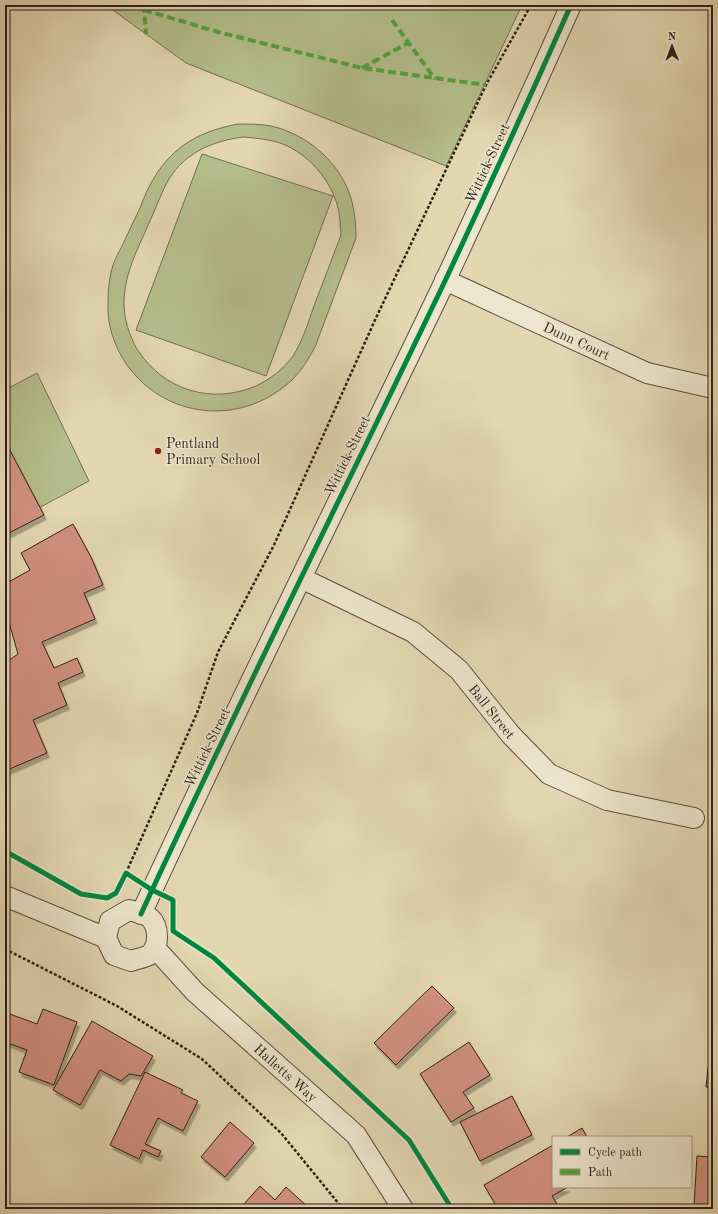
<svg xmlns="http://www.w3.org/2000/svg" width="718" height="1214" viewBox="0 0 718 1214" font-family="'Old Standard TT',serif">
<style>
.green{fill:#b4be8c;stroke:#726e52;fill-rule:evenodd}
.building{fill:#d29181;stroke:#301f17;filter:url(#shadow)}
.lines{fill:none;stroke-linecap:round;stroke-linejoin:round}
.street-casing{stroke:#5d4d3e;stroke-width:22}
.path{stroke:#301f17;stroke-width:2.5;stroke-dasharray:3 2;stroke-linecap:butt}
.street{stroke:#ede5cd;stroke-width:20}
.quiet{stroke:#52a240;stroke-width:4;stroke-dasharray:8 4;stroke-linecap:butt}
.cycleway-casing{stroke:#ede5cd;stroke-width:8}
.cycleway{stroke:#00873e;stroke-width:5}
.poi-dot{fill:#8f2418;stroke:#ede5cd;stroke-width:1.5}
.labels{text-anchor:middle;stroke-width:3;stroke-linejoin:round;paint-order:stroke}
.street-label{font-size:14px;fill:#301f17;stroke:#ede5cd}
.poi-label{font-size:14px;fill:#301f17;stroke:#ede5cd;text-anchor:start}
</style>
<defs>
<filter id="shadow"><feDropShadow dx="2.5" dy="4.5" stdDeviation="0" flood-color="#0004"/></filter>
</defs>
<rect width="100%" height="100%" fill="#e3d7b2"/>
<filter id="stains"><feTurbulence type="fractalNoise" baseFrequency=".005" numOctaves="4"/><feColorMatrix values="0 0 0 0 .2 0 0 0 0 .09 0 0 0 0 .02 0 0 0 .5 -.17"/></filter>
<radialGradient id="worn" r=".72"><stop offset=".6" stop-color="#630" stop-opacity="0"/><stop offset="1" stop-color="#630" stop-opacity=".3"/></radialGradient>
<!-- green -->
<g class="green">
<polygon points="106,5 522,5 446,166 186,63"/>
<path d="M238 124C249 124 260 124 271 126 308 134 343 165 352 202 355 214 356 226 356 238L315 347C309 358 302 370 293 379 245 425 171 421 130 369 116 351 107 327 108 304 108 292 109 278 113 265 115 259 119 252 122 246 128 233 134 221 140 208 144 198 148 187 154 178 174 145 201 131 238 124ZM243 137C255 138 266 139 277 142 304 150 327 175 336 201 340 212 340 223 341 235 332 259 323 282 314 306 308 323 303 340 293 356 284 369 270 379 256 386 211 405 163 390 137 349 129 335 124 319 124 303 124 271 141 243 153 214 158 203 163 189 169 179 186 152 213 141 243 137Z"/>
<polygon points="202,154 333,196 266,376 136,330"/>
<polygon points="37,373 89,481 37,509 5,444 5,390"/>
</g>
<!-- building -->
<g class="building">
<polygon points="5,441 44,515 5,535"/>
<polygon points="73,524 91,557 103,585 84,593 95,619 42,642 54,668 77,658 83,672 58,683 67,705 33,720 47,753 5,771 5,663 18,654 5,608 5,584 30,570 21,553"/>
<polygon points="432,986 454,1008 396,1065 374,1043"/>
<polygon points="43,1009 77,1022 54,1085 19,1072 27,1050 5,1042 5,1026 10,1014 37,1024"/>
<polygon points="92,1021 153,1056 141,1076 129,1074 121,1081 100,1070 80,1105 53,1090"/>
<polygon points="469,1042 490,1075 463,1092 474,1108 451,1122 420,1074"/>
<polygon points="708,1068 713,1069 713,1088 706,1087"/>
<polygon points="145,1072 183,1090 181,1093 198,1101 183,1131 158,1118 145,1144 161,1151 158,1157 143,1150 139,1159 110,1145"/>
<polygon points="512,1096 532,1135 480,1161 460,1122"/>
<polygon points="230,1122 254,1143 225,1177 201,1157"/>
<polygon points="582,1128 587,1137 567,1137"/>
<polygon points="553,1145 553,1187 568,1187 552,1196 560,1209 498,1209 484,1185"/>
<polygon points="697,1156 713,1157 713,1206 694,1205"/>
<polygon points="260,1186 275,1200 286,1187 310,1209 250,1209 244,1204"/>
</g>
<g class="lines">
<defs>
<g id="street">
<path id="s1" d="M445 280 647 373 713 388"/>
<path id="s2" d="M301 578 413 632 459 670 511 735 549 774 607 800 694 818"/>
<polyline points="5,896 106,938"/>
<path d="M129 910C135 912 145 913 150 918 159 926 160 947 149 955 144 958 136 959 131 961L114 955 106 938 110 921Z"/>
<path d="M141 914C239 701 344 492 445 281 488 189 530 97 571 5"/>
<path id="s3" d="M155 948 195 992 356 1135 403 1209"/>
</g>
</defs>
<!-- street casing -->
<use href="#street" class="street-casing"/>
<!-- path -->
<g class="path">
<polyline points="126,873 197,713 218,652 274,545 375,320 486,85 531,5"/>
<polyline points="5,949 117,1006 202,1059 281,1133 343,1209"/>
</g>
<!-- street -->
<use href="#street" class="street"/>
<!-- quiet -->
<g class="quiet">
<polyline points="142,5 144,10 146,34"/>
<polyline points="144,10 218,32 362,68 486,85"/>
<polyline points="392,20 435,79"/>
<polyline points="362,68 408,43"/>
</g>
<defs>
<g id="cycleway">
<polyline points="5,851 81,894 107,898 116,893 126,873 152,890 173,900 173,931 214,958 409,1140 452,1209"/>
<path d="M141 914C239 701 344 492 445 281 488 189 530 97 571 5"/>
</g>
</defs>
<!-- cycleway casing -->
<use href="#cycleway" class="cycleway-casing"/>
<!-- cycleway -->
<use href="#cycleway" class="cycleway"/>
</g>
<!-- markers -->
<circle class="poi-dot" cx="158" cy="451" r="4"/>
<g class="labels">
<!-- street labels -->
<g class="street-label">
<text transform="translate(487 163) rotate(-65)" y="5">Wittick Street</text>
<text dy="5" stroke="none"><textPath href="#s1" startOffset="145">Dunn Court</textPath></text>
<text transform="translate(347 455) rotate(-64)" y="5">Wittick Street</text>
<text dy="5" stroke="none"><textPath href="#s2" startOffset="237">Ball Street</textPath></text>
<text transform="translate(207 747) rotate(-64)" y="5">Wittick Street</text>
<text dy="5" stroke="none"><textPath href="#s3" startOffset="181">Halletts Way</textPath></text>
</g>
<!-- poi labels -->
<g class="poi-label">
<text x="166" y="448">Pentland<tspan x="166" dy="16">Primary School</tspan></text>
</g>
</g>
<!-- margin -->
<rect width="718" height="1214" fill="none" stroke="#e3d7b2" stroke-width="20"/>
<rect x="6" y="6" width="706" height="1202" fill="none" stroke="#301f17" stroke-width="2"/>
<rect x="10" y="10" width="698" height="1194" fill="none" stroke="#301f17"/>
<!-- legend -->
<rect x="552" y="1136" width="140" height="52" fill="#ede5cd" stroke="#a19684"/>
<rect x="560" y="1149" width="20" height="6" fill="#00873e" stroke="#a19684"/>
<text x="588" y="1156" font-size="12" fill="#301f17">Cycle path</text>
<rect x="560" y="1169" width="20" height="6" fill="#52a240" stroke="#a19684"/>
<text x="588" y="1176" font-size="12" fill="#301f17">Path</text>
<!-- north arrow -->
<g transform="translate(672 46) rotate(359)" stroke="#ede5cd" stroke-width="3" paint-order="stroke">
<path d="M0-3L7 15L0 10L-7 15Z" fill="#301f17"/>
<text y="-6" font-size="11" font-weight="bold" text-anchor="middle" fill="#301f17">N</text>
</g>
<rect width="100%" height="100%" filter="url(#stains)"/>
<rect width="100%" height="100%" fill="url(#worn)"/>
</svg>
